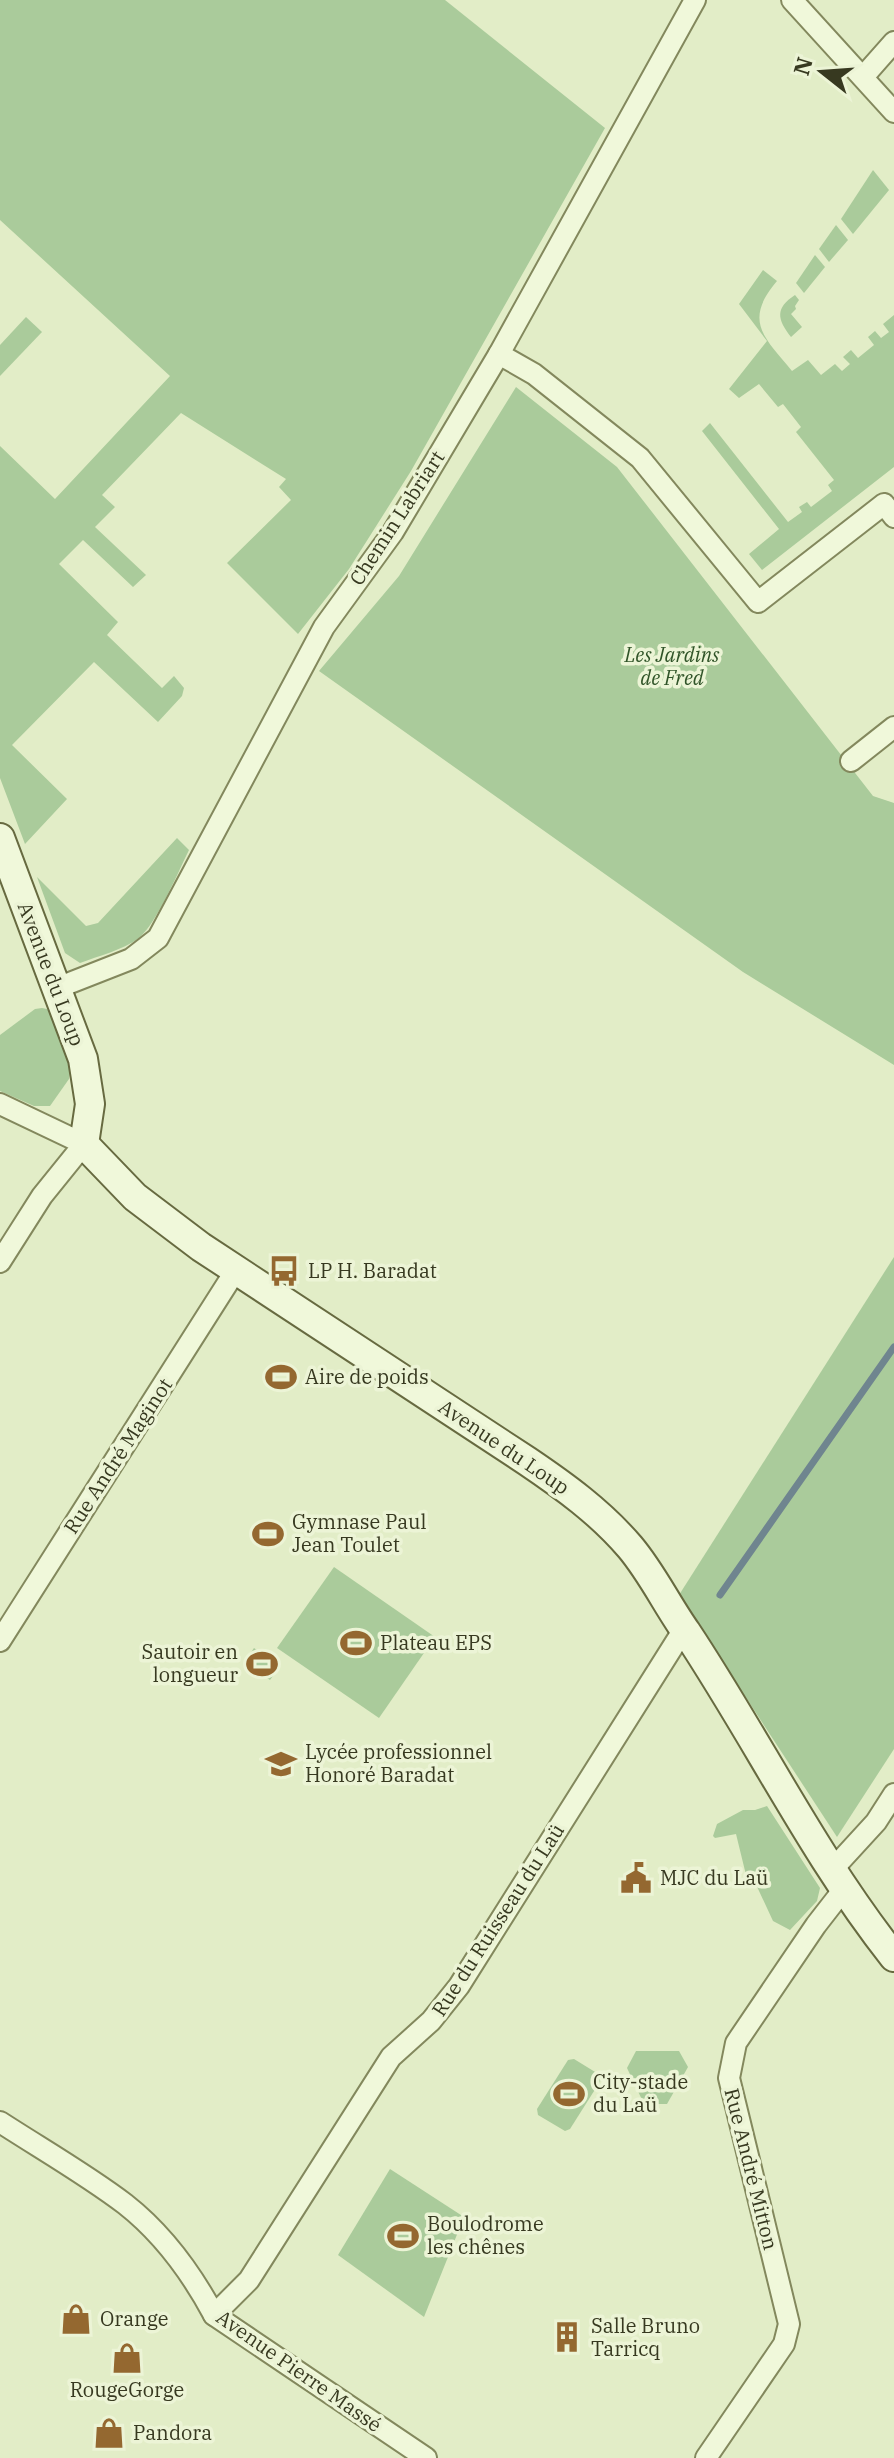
<svg xmlns="http://www.w3.org/2000/svg" width="894" height="2458" viewBox="0 0 894 2458" font-family="'IBM Plex Serif',serif">
<style>
.green{fill:#aacb9b}
.lines{fill:none;stroke-linecap:round;stroke-linejoin:round}
.stream{stroke:#6f858f;stroke-width:7}
.street-casing{stroke:#83885d;stroke-width:24}
.secondary-casing{stroke:#676a40;stroke-width:32}
.street{stroke:#f0f8da;stroke-width:20}
.secondary{stroke:#f0f8da;stroke-width:28}
.labels{text-anchor:middle;stroke-width:7;stroke-linejoin:round;paint-order:stroke}
.street-label{font-size:20px;fill:#373920;stroke:#ecf4d6}
.park-label{font-size:20px;font-style:italic;fill:#305428;stroke:#ecf4d6}
.poi-label{font-size:20px;fill:#373920;stroke:#ecf4d6;text-anchor:start}
</style>
<rect width="100%" height="100%" fill="#e2edc7"/>
<!-- green -->
<g class="green">
<polygon points="0,0 445,0 605,128 411,471 349,569 298,634 227,563 291,500 279,487 286,479 181,413 102,495 115,507 95,527 146,575 133,587 83,540 59,564 118,622 107,635 162,688 174,676 184,688 182,696 158,722 94,662 12,745 67,799 25,844 0,778 0,446 55,499 170,376 0,220"/>
<polygon points="873,170 889,190 853,234 841,219"/>
<polygon points="836,225 848,240 829,262 819,249"/>
<polygon points="815,255 825,267 804,293 796,283"/>
<path d="M763 270 777 281C743 321 764 337 792 371L808 360 821 375 835 364 842 371 850 364 843 357 851 350 858 358 874 345 868 337 875 331 881 338 889 332 883 324 894 315V467L762 570 749 554 779 529 702 431 710 423 788 522 802 512 799 507 807 502 811 507 832 491 828 485 834 480 796 432 801 427 783 404 778 407 759 384 739 398 729 389 767 341 739 304Z"/>
<path d="M795 295 799 300 795 306 796 309 791 314 802 327 791 337C777 319 775 308 795 295Z"/>
<polygon points="26,317 42,332 0,376 0,345"/>
<polygon points="516,387 617,467 873,796 894,803 894,1065 743,972 319,671 399,576"/>
<path d="M177 838 189 850C178 872 157 923 139 938 123 950 98 956 80 963L65 953 37 877 86 926 98 923Z"/>
<polygon points="42,1008 47,1009 51,1013 71,1066 69,1079 50,1106 34,1106 0,1091 0,1035 35,1009"/>
<polygon points="894,1257 894,1749 837,1837 679,1595"/>
<polygon points="334,1567 435,1637 379,1718 277,1648"/>
<polygon points="254,1648 280,1666 270,1680 244,1663"/>
<polygon points="767,1806 820,1888 817,1901 790,1930 773,1921 753,1878 747,1879 736,1834 715,1838 713,1836 717,1824 743,1810 755,1810"/>
<polygon points="636,2051 679,2051 688,2067 667,2104 644,2104 627,2068"/>
<polygon points="574,2059 600,2075 601,2080 570,2129 565,2131 538,2115 537,2109 568,2060"/>
<polygon points="390,2169 464,2217 424,2317 338,2255"/>
</g>
<g class="lines">
<!-- stream -->
<polyline class="stream" points="720,1595 894,1347"/>
<defs>
<g id="street">
<polyline points="792,0 894,112"/>
<polyline points="863,77 894,42"/>
<polyline points="499,354 534,374 640,458 758,602 884,504 894,517"/>
<polyline points="851,761 894,727"/>
<polyline points="57,988 131,959 158,938 324,627 393,532 499,354 695,0"/>
<polyline points="0,1104 84,1144 42,1196 0,1262"/>
<polyline points="0,1641 236,1270"/>
<polyline points="832,1870 876,1822 894,1794"/>
<path d="M0 2122C40 2148 87 2175 125 2204 162 2233 192 2274 214 2315L426 2458"/>
<polyline points="214,2315 249,2280 391,2057 431,2021 459,1986 684,1629"/>
<polyline points="706,2458 784,2344 789,2324 729,2078 736,2043 816,1925 844,1889"/>
</g>
<path id="secondary" d="M0 838 83 1059 90 1104 84 1144 135 1197 201 1247 527 1461C564 1486 600 1512 630 1547 652 1573 667 1605 687 1633 758 1740 814 1856 894 1957"/>
</defs>
<!-- street casing -->
<use href="#street" class="street-casing"/>
<!-- secondary casing -->
<use href="#secondary" class="secondary-casing"/>
<!-- street -->
<use href="#street" class="street"/>
<!-- secondary -->
<use href="#secondary" class="secondary"/>
</g>
<!-- icons -->
<defs>
<symbol id="bus-bare" viewBox="-9 -9 18 18"><path d="M-5-6H5V4H4V6H2V4H-2V6H-4V4H-5ZM-3.5-4V0h7V-4ZM-3.5 1.2v1.5H-2V1.2ZM2 1.2v1.5H3.5V1.2Z" fill="#946830" stroke="#ecf4d6" stroke-width="2.5" paint-order="stroke"/></symbol>
<symbol id="stadium-bare" viewBox="-9 -9 18 18"><path d="M0-5a6.5 5 0 1 0 0 10a6.5 5 0 1 0 0-10ZM-3.5-1.8h7v3.6h-7Z" fill="#946830" stroke="#ecf4d6" stroke-width="2.5" paint-order="stroke"/></symbol>
<symbol id="school-bare" viewBox="-9 -9 18 18"><path d="M0-5L7-2L0 1L-7-2ZM-4 1L0 2.5L4 1V4Q0 6-4 4Z" fill="#946830" stroke="#ecf4d6" stroke-width="2.5" paint-order="stroke"/></symbol>
<symbol id="civic-bare" viewBox="-9 -9 18 18"><path d="M-.6-6.5H3V-4.5H.6V-3L4-1V1h2V6H-6V1h2V-1L-.6-3ZM-1.2 2.5V6h2.4V2.5Z" fill="#946830" stroke="#ecf4d6" stroke-width="2.5" paint-order="stroke"/></symbol>
<symbol id="shop-bare" viewBox="-9 -9 18 18"><path d="M-5-2.5h2.3a2.7 3.5 0 0 1 5.4 0H5L5.5 6h-11ZM-1.5-2.5h3a1.5 2.3 0 0 0-3 0Z" fill="#946830" stroke="#ecf4d6" stroke-width="2.5" paint-order="stroke"/></symbol>
<symbol id="building-bare" viewBox="-9 -9 18 18"><path d="M-4-6H4V6H1V3H-1V6H-4ZM-2.5-4.3h1.7v1.8h-1.7ZM.8-4.3h1.7v1.8H.8ZM-2.5-1h1.7V.8h-1.7ZM.8-1h1.7V.8H.8Z" fill="#946830" stroke="#ecf4d6" stroke-width="2.5" paint-order="stroke"/></symbol>
</defs>
<g fill-rule="evenodd">
<use href="#bus-bare" x="262" y="1249" width="44" height="44"/>
<use href="#stadium-bare" x="259" y="1355" width="44" height="44"/>
<use href="#stadium-bare" x="246" y="1512" width="44" height="44"/>
<use href="#stadium-bare" x="334" y="1621" width="44" height="44"/>
<use href="#stadium-bare" x="240" y="1642" width="44" height="44"/>
<use href="#school-bare" x="259" y="1742" width="44" height="44"/>
<use href="#civic-bare" x="614" y="1856" width="44" height="44"/>
<use href="#stadium-bare" x="547" y="2072" width="44" height="44"/>
<use href="#stadium-bare" x="381" y="2214" width="44" height="44"/>
<use href="#shop-bare" x="54" y="2297" width="44" height="44"/>
<use href="#building-bare" x="545" y="2315" width="44" height="44"/>
<use href="#shop-bare" x="105" y="2336" width="44" height="44"/>
<use href="#shop-bare" x="87" y="2411" width="44" height="44"/>
</g>
<g class="labels">
<!-- street labels -->
<g class="street-label">
<text transform="translate(397 518) rotate(-57)" y="7">Chemin Labriart</text>
<text transform="translate(51 974) rotate(69)" y="7">Avenue du Loup</text>
<text transform="translate(504 1447) rotate(34)" y="7">Avenue du Loup</text>
<text transform="translate(118 1456) rotate(-57)" y="7">Rue André Maginot</text>
<text transform="translate(498 1920) rotate(-57)" y="7">Rue du Ruisseau du Laü</text>
<text transform="translate(751 2169) rotate(76)" y="7">Rue André Mitton</text>
<text transform="translate(299 2371) rotate(35)" y="7">Avenue Pierre Massé</text>
</g>
<!-- park labels -->
<g class="park-label">
<text x="672" y="662">Les Jardins<tspan x="672" dy="23">de Fred</tspan></text>
</g>
<!-- poi labels -->
<g class="poi-label">
<text x="308" y="1278">LP H. Baradat</text>
<text x="305" y="1384">Aire de poids</text>
<text x="292" y="1529">Gymnase Paul<tspan x="292" dy="23">Jean Toulet</tspan></text>
<text x="380" y="1650">Plateau EPS</text>
<text x="238" y="1659" text-anchor="end">Sautoir en<tspan x="238" dy="23">longueur</tspan></text>
<text x="305" y="1759">Lycée professionnel<tspan x="305" dy="23">Honoré Baradat</tspan></text>
<text x="660" y="1885">MJC du Laü</text>
<text x="593" y="2089">City-stade<tspan x="593" dy="23">du Laü</tspan></text>
<text x="427" y="2231">Boulodrome<tspan x="427" dy="23">les chênes</tspan></text>
<text x="100" y="2326">Orange</text>
<text x="591" y="2333">Salle Bruno<tspan x="591" dy="23">Tarricq</tspan></text>
<text x="127" y="2397" text-anchor="middle">RougeGorge</text>
<text x="133" y="2440">Pandora</text>
</g>
</g>
<!-- north arrow -->
<g transform="translate(822 72) rotate(287)" stroke="#ecf4d6" stroke-width="6" paint-order="stroke">
<path d="M0-6L14 30L0 20L-14 30Z" fill="#373920"/>
<text y="-12" font-size="22" font-weight="bold" text-anchor="middle" fill="#373920">N</text>
</g>
</svg>
